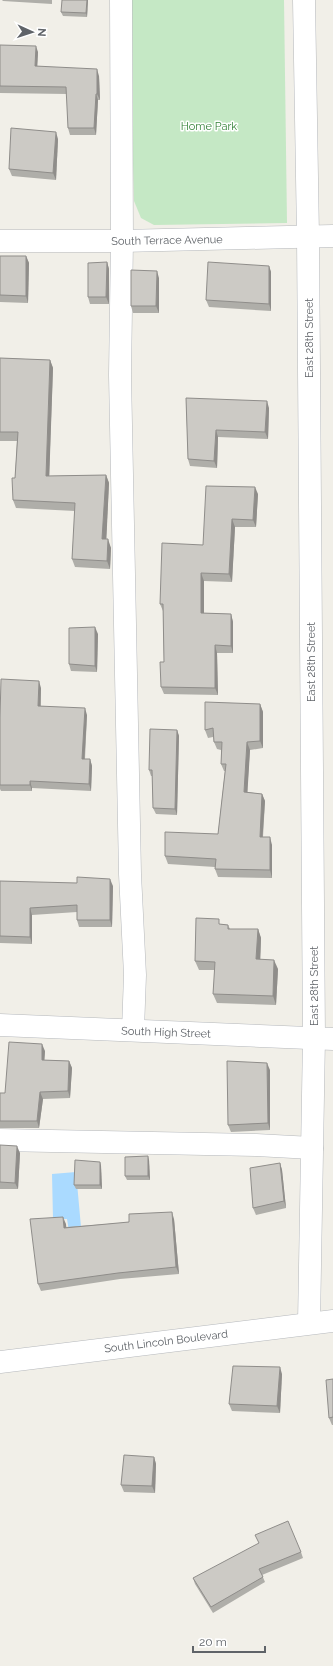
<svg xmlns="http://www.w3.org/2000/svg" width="333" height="1666" viewBox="0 0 333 1666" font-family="Raleway,sans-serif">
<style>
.green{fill:#c5e8c5}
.water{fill:#aadaff}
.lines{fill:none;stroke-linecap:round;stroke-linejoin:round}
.minor-casing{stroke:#b5b8bc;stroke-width:23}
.minor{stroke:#fff;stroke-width:22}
.wall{fill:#afaea9}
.shaded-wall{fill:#8f8d8a}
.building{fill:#cccac5;stroke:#8f8d8a}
.labels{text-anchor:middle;stroke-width:3;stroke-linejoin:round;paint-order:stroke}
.park-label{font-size:11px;fill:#348238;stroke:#fff}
.street-label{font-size:11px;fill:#5f6368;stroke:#fff}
</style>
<rect width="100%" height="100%" fill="#f1efe8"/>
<!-- green -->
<polygon class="green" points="132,0 284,0 287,223 154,225 141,218 134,201 132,127"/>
<!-- water -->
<polygon class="water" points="76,1172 83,1249 72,1250 67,1219 53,1219 52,1174"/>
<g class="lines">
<defs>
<g id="minor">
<polyline points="121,0 122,241 120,375 130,874 135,975 133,1030"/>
<polyline points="304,0 308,236 314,1038 309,1323"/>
<polyline points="0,241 122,241 333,236"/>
<polyline points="0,1025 333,1039"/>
<polyline points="0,1140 256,1145 312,1148"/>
<polyline points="0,1362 333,1321"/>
</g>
</defs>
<!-- minor casing -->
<use href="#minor" class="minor-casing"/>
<!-- minor -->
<use href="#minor" class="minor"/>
</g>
<!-- wall -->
<g class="wall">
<polygon points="2,0 52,0 52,4 3,1"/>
<polygon points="88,0 87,17 63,16 61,12"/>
<polygon points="0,45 38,52 37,66 99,76 100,100 98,100 96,135 70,135 68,128 67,94 0,93"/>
<polygon points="58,139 56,180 12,176 9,169"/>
<polygon points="0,256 26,256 29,263 28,303 0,302"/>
<polygon points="107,262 109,269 109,304 90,304 88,297"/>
<polygon points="269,266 271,272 271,311 209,307 206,300"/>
<polygon points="159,278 159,313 133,313 131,306"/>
<polygon points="0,358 50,360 53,368 49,476 106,475 109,483 106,539 111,548 110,569 75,567 72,559 75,511 16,508 13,500 15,478 17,441 0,441"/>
<polygon points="186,398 269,408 268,439 218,437 217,468 190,466 188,459"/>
<polygon points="258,494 256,527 235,527 232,582 204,581 204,613 231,614 233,622 233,653 217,653 218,695 164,694 161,687 164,662 163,611 160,604 203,545"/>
<polygon points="98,634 97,672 71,671 69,664"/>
<polygon points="41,688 41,706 87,715 85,759 90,759 92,766 91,791 32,788 32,791 1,791 0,789 0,717"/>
<polygon points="260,704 263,712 263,748 250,750 247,792 262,794 265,801 263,837 272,845 272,878 218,877 215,869 215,867 168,864 165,856 218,834 225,771 224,771 221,764 221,750 217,749 214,742 213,737 208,738 205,730"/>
<polygon points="177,730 179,736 177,815 156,814 153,808 152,776 151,776 149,770"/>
<polygon points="0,881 113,886 112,927 79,927 77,920 77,912 32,915 32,944 0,943"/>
<polygon points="221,924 228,925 230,929 258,929 261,938 260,959 278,969 276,1005 217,1003 213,994 215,970 199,970 195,961"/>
<polygon points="45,1051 44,1060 69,1061 72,1068 70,1098 43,1099 39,1128 0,1128 0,1096 5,1093"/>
<polygon points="270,1070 270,1130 231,1132 228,1125"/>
<polygon points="0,1145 20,1153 18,1189 0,1189"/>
<polygon points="149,1160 150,1180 127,1180 125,1176"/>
<polygon points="100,1162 101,1166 102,1189 76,1189 74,1185"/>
<polygon points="280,1163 282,1170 286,1208 256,1215 253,1208"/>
<polygon points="174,1219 179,1274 120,1279 41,1291 38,1284 66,1224 66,1227"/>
<polygon points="282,1374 280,1413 232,1411 229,1404"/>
<polygon points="333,1379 333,1425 332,1425 329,1418"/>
<polygon points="154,1457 156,1464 155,1493 124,1492 121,1485"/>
<polygon points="301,1552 303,1558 262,1575 265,1582 213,1613 195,1584 193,1578"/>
</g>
<!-- shaded-wall -->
<g class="shaded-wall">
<polygon points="87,0 88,0 87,17 86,13"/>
<polygon points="36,46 38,52 37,72 35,66"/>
<polygon points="97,69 99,76 100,100 97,94"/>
<polygon points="96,94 98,100 96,135 94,128"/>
<polygon points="56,132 58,139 56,180 53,173"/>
<polygon points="26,256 29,263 28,303 26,296"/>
<polygon points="107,262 109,269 109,304 106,297"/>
<polygon points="269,266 271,272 271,311 269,304"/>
<polygon points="157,271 159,278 159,313 156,306"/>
<polygon points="50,360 53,368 49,484 46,476"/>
<polygon points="267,401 269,408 268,439 265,432"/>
<polygon points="216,430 218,437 217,468 214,461"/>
<polygon points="106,475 109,483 106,547 102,539"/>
<polygon points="255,487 258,494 256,527 253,520"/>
<polygon points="232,519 235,527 232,582 229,574"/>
<polygon points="108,539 111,548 110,569 107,561"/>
<polygon points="201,573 204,581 204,621 201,613"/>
<polygon points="231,614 233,622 233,653 231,646"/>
<polygon points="95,627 98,634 97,672 95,666"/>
<polygon points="215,645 217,653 218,695 215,688"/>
<polygon points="39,681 41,688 40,712 38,706"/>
<polygon points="260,704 263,712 263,748 260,741"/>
<polygon points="85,708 87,715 84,766 82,759"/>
<polygon points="177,730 179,736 177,815 175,809"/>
<polygon points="247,742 250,750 247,800 244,792"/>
<polygon points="90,759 92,766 91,791 89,784"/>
<polygon points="30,781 32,788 32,791 30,785"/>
<polygon points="262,794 265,801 262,844 260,837"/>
<polygon points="270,837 272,845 272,878 270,870"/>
<polygon points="110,879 113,886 112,927 110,920"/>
<polygon points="30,908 32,915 32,944 30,937"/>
<polygon points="258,929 261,938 260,968 256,959"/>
<polygon points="274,960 278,969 276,1005 273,996"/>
<polygon points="42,1044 45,1051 44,1067 42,1060"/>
<polygon points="69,1061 72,1068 70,1098 68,1091"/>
<polygon points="267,1063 270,1070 270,1130 268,1123"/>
<polygon points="40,1092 43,1099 39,1128 37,1121"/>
<polygon points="17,1146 20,1153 18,1189 15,1183"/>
<polygon points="148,1156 149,1160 150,1180 148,1176"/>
<polygon points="100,1162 101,1166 102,1189 100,1185"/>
<polygon points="280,1163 282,1170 286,1208 284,1201"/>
<polygon points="172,1212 174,1219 179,1274 176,1267"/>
<polygon points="63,1217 66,1224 67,1235 64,1228"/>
<polygon points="280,1367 282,1374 280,1413 277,1406"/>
<polygon points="154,1457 156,1464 155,1493 152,1486"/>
</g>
<!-- building -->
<g class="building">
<polygon points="62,0 87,0 86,13 61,12"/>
<polygon points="0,45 36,46 35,66 97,69 97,94 96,94 94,128 68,128 66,87 0,86"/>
<polygon points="11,128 56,132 53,173 9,169"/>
<polygon points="0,256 26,256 26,296 0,295"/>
<polygon points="107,262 106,297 88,297 88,263"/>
<polygon points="208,262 269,266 269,304 206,300"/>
<polygon points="131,270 157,271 156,306 131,306"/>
<polygon points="0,358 50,360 46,476 106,475 102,539 108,539 107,561 72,559 75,503 13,500 12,478 15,478 18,432 0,432"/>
<polygon points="186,398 267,401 265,432 216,430 214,461 188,459"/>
<polygon points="206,486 255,487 253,520 232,519 229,574 201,573 201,613 231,614 231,646 215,645 215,688 161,687 160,662 164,662 163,604 160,604 162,543 203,545"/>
<polygon points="95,627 95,666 69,664 69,628"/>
<polygon points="1,679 39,681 38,706 85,708 82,759 90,759 89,784 30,781 30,785 0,785 0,717"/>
<polygon points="205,702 260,704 260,741 247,742 244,792 262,794 260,837 270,837 270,870 215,869 216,859 165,856 165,832 218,834 226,764 221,764 222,742 214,742 213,728 205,730"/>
<polygon points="150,729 177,730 175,809 153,808 152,770 149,770"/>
<polygon points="77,877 110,879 110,920 77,920 77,905 30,908 30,937 0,936 0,881 77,883"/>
<polygon points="196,918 219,919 219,924 228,925 228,929 258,929 256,959 274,960 273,996 213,994 215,962 195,961"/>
<polygon points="9,1042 42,1044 42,1060 69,1061 68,1091 40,1092 37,1121 0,1121 0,1093 5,1093"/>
<polygon points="227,1061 267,1063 268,1123 228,1125"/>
<polygon points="0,1145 17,1146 15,1183 0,1182"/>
<polygon points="148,1156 148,1176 125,1176 125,1157"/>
<polygon points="75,1160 100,1162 100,1185 74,1185"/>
<polygon points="280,1163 284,1201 253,1208 250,1168"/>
<polygon points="172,1212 176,1267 118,1273 38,1284 30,1219 63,1217 64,1228 129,1222 129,1214"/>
<polygon points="233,1366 280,1367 277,1406 229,1404"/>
<polygon points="333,1379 333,1417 329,1418 326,1380"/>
<polygon points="124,1455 154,1457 152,1486 121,1485"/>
<polygon points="288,1521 301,1552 259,1569 263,1577 211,1607 193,1578 259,1543 255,1535"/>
</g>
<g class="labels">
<!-- park labels -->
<g class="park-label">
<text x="209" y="130">Home Park</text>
</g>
<!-- street labels -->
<g class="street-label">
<text transform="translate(167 240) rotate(-1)" y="4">South Terrace Avenue</text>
<text transform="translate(309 338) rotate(-90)" y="4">East 28th Street</text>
<text transform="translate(311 662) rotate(-90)" y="4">East 28th Street</text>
<text transform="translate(314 986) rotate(-90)" y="4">East 28th Street</text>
<text transform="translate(166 1032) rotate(2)" y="4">South High Street</text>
<text transform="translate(166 1341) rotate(-7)" y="4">South Lincoln Boulevard</text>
</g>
</g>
<!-- north arrow -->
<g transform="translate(32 32) rotate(93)" stroke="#ffffff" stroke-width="3" paint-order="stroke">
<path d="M0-3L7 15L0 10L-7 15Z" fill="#5f6368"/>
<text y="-6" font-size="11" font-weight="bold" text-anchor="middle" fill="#5f6368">N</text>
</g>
<!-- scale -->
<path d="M193 1646v6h72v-6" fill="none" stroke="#5f6368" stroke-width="2"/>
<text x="199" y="1646" font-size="12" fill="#5f6368" stroke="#ffffff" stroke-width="3" paint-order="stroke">20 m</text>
</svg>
